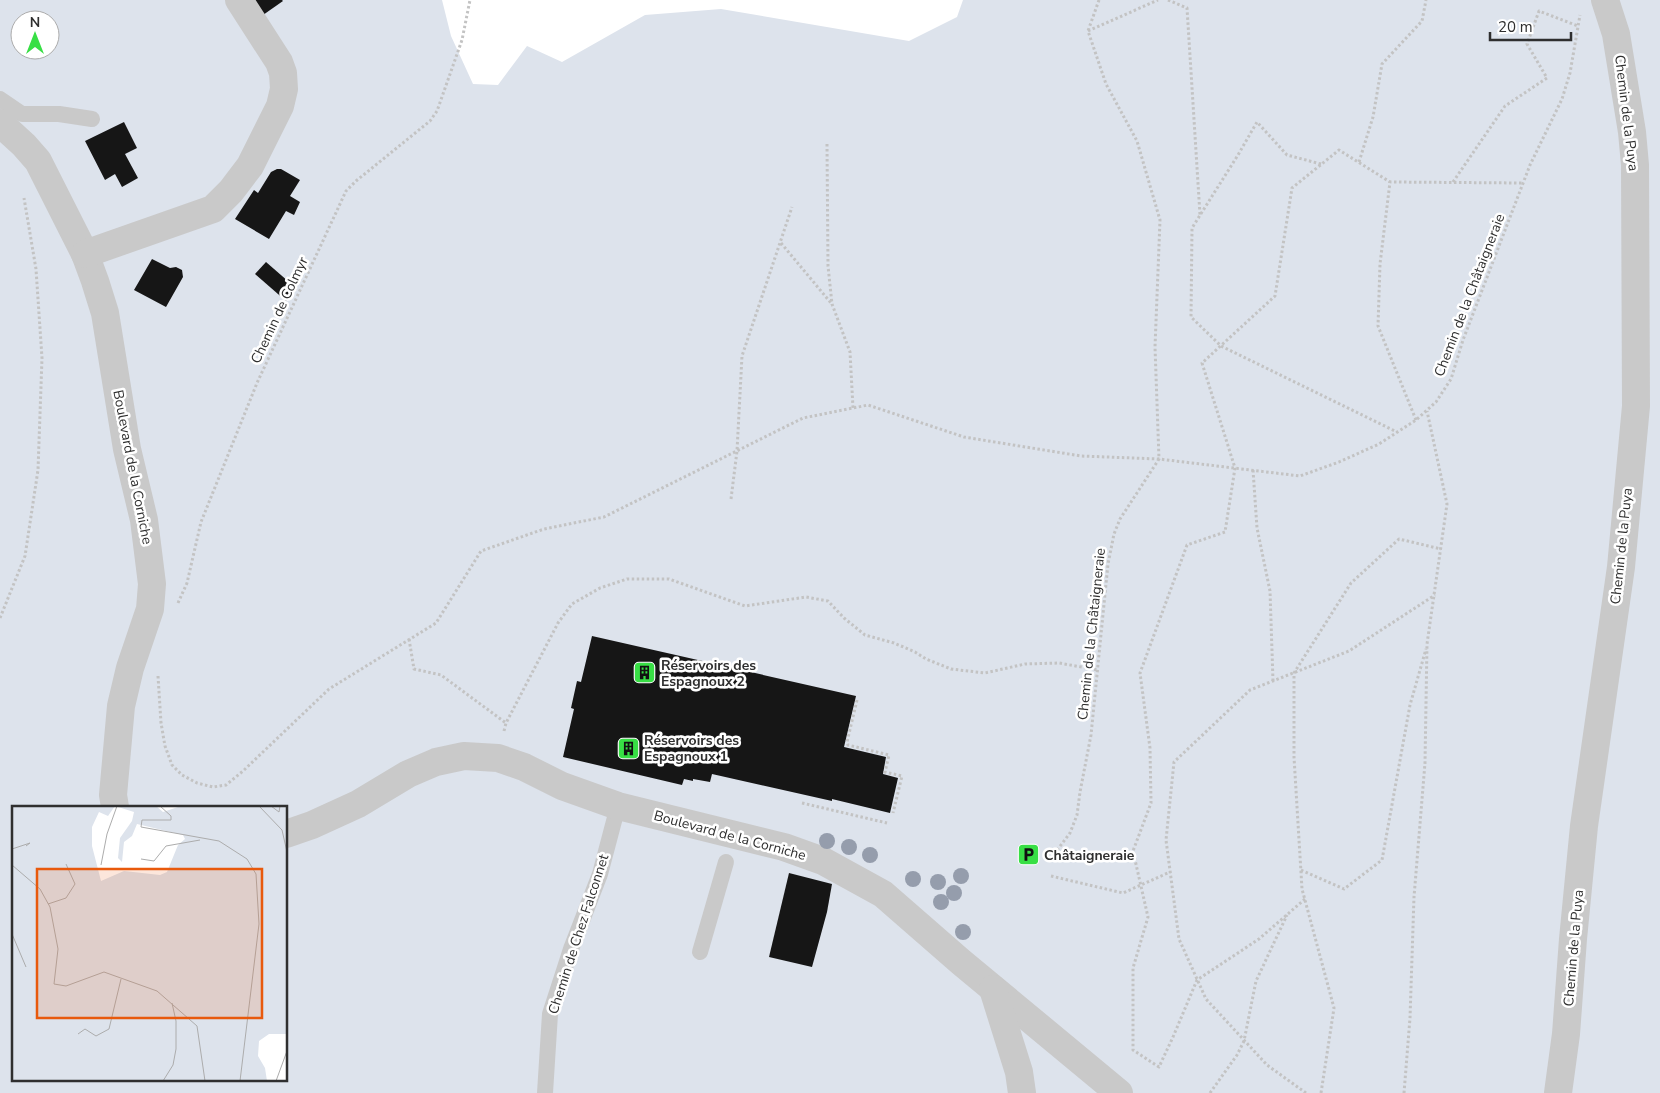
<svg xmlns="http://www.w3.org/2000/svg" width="1660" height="1093" viewBox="0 0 1660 1093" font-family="'Nunito Sans',sans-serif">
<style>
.green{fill:#dde3ec;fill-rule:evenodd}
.building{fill:#161616}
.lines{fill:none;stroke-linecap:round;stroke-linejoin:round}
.path{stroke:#c3c3c3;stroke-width:3;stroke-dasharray:2.5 2.5;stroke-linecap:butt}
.service{stroke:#c9c9c9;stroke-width:16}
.minor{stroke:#c9c9c9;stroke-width:28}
.tree{fill:#959dac}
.labels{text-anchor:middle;stroke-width:5;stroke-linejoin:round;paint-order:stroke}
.street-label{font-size:14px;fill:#2f2f2f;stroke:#fff}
.poi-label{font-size:14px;font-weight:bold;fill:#2f2f2f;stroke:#fff;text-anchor:start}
.inset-road{fill:none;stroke:#acacac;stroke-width:1}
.view{fill:#e8590c;fill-opacity:0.15;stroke:#e8590c;stroke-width:2.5}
.inset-edge{fill:none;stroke:#2f2f2f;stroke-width:2.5}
</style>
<rect width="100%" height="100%" fill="#fff"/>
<!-- green -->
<path class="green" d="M0 0H442L451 36 473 84 498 85 527 46 562 62 645 15 721 9 909 41 957 17 963 0H1660V1093H0ZM20 20H50V50H20ZM14 807H286V1079H14Z"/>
<!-- building -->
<g class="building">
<polygon points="253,0 282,0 283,1 263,15"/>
<polygon points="124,122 137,148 125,154 138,178 122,187 115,174 105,180 85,141"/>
<polygon points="277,169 281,169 300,180 290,196 300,202 294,215 286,211 269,239 235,219 254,190 258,193 271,172"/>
<polygon points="152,259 170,268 176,267 182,270 183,277 166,307 134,290"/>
<polygon points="266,262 297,289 286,301 255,274"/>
<polygon points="592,636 856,696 844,747 886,757 883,774 898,778 890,813 832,799 832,801 712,774 710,782 693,779 693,781 684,779 682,785 563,757 574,709 571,708 577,681 581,682"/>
<polygon points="789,873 832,884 827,912 812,967 769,957"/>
</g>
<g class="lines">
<!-- path -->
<g class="path">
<polyline points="1168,0 1187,8 1200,215"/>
<polyline points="1088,31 1158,0"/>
<polyline points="827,144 828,266 832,304 850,352 853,408"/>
<polyline points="1359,162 1373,117 1382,64 1422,21 1426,0"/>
<polyline points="1321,164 1287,155 1257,122 1238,155 1192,228 1191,317 1221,346 1397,432"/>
<polyline points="1453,182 1505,106 1547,78 1527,44 1539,11 1578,26"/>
<polyline points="781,243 831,303"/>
<polyline points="1416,420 1378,326 1380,264 1390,182 1523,183"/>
<polyline points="1253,470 1257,528 1270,591 1273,681"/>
<polyline points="731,499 737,451 742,356 792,207"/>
<polyline points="178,603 187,583 201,522 257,383 346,191 356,181 430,121 437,111 462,40 470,0"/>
<polyline points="0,618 25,556 38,470 42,358 36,269 24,198"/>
<polyline points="409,639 414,669 441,675 506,723"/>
<polyline points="158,676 161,723 165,746 172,765 182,775 197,783 213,787 226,785 243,771 329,689 436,623 481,551 544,529 604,517 803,418 868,405 964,437 1081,456 1159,459 1155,347 1160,220 1137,141 1106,84 1088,31 1099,0"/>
<polyline points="857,700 847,742 848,745 889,755 885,772 902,776 893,813"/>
<polyline points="504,731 506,723 558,623 572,604 600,588 627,579 669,579 745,606 806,597 828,601 844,618 865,635 894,643 915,652 926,659 951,669 985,673 1025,664 1059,663 1098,670"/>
<polyline points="802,803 887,823"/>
<polyline points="1054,854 1070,833 1077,815 1080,792 1091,735 1108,564 1114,534 1120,519 1159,459 1300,476 1339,462 1379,444 1416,420 1436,402 1451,379 1463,340 1530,165 1562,99 1570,73 1580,15"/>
<polyline points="1301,870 1344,889 1382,860 1410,705 1426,649"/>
<polyline points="1051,876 1123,893 1170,872"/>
<polyline points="1305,899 1259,939 1197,980 1173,1037 1159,1067 1133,1050 1133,968 1148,917 1133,851 1151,803 1150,748 1140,673 1187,545 1225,532 1235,468 1202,363 1275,296 1292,188 1339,150 1390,182"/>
<polyline points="1210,1093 1237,1055 1244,1041 1256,981 1287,915"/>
<polyline points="1306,1093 1267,1065 1206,999 1179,939 1166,840 1174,762 1250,690 1349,651 1435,595"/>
<polyline points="1321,1093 1334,1008 1302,889 1294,757 1294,673 1351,583 1399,539 1441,549"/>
<polyline points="1404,1093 1410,1018 1414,897 1425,763 1427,644 1447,504 1427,411"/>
</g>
<!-- service -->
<g class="service">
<polyline points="0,99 22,114 59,114 92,119"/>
<polyline points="700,952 726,862"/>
<polyline points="545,1093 550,1014 571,949 600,874 618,806"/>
</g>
<!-- minor -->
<g class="minor">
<polyline points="0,123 24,145 38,161 85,254 95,281 105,313 127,449 144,520 152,584 150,609 130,668 121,706 113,795 115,807"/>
<polyline points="85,254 213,209 231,191 250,166 280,106 284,89 283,73 279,62 239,0"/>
<polyline points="286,834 312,825 358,804 408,774 436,762 464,756 498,758 524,767 562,786 618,806 784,847 823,861 883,894 961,962 1119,1093"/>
<polyline points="993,989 1019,1072 1022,1093"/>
<polyline points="1558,1093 1566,1034 1573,939 1584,826 1621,567 1636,406 1635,165 1632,132 1616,34 1605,0"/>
</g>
</g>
<!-- trees -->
<g class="tree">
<circle cx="827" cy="841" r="8"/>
<circle cx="849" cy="847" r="8"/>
<circle cx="870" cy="855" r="8"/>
<circle cx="961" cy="876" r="8"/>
<circle cx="913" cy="879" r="8"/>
<circle cx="938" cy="882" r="8"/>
<circle cx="954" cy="893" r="8"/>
<circle cx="941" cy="902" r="8"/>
<circle cx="963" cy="932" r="8"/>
</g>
<!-- icons -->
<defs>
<symbol id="building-square" viewBox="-11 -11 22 22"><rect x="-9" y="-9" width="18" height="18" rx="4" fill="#38df45" stroke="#fff"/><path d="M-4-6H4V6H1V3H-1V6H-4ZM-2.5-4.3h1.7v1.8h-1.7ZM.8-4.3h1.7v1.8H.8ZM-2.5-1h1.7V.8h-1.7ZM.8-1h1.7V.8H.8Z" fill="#111"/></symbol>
<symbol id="parking-square" viewBox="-11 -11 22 22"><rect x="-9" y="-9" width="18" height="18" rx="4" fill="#38df45" stroke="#fff"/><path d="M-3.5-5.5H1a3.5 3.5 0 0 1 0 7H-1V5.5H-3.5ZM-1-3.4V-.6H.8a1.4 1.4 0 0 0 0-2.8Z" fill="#111"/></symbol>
</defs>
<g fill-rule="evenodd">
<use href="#building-square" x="632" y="660" width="25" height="25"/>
<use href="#building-square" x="616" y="736" width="25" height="25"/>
<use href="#parking-square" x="1016" y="842" width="25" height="25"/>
</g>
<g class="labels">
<!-- street labels -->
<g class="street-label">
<text transform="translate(1627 113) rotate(83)" y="5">Chemin de la Puya</text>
<text transform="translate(1469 295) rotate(-69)" y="5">Chemin de la Châtaigneraie</text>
<text transform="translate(279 310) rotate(-65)" y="5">Chemin de Colmyr</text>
<text transform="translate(133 467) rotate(79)" y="5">Boulevard de la Corniche</text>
<text transform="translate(1621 546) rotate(-84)" y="5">Chemin de la Puya</text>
<text transform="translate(1091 634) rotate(-84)" y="5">Chemin de la Châtaigneraie</text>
<text transform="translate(730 835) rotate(15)" y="5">Boulevard de la Corniche</text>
<text transform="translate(578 934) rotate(-72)" y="5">Chemin de Chez Falconnet</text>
<text transform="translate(1573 948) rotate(-85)" y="5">Chemin de la Puya</text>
</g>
<!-- poi labels -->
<g class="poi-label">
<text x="661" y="670">Réservoirs des<tspan x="661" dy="16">Espagnoux 2</tspan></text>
<text x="644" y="745">Réservoirs des<tspan x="644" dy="16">Espagnoux 1</tspan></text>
<text x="1044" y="860">Châtaigneraie</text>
</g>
</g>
<!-- overview -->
<g transform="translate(12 806)">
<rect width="275" height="275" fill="#fff"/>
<path d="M0 0H144L151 6 169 0H275V228H257L247 235 246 250 253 262 255 275H0ZM103 0 122 6 120 15 108 32 106 52 110 56 112 36 120 30 125 18 171 29 173 33 166 39 155 66 148 69 112 65 89 75 80 40V21L87 6 96 10Z" fill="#dde3ec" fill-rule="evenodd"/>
<path class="inset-road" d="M148 0 159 10V14H130L129 21 207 35 235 53 244 68 247 118 228 275M247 0 270 24 275 46M259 0 267 6 268 0M0 43 18 37 14 40M129 53 142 55 154 40 188 34M0 59 28 83 38 101 46 143 42 178 54 180 92 166 145 185 185 220 193 275M89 59 95 28 105 0M36 98 54 92 63 78 54 58M0 128 14 161M66 228 73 223 84 230 97 223 109 173M151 275 161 259 164 243V215L160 197M264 275 275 245"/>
<path class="view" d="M25 63H250V212H25Z"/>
<rect width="275" height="275" class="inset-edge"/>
</g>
<!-- north arrow -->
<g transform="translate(35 35)"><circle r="24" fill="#ffffff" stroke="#acacac"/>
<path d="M0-4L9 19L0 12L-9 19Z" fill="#38df45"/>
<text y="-8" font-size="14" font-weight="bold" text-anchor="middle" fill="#2f2f2f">N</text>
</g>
<!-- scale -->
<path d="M1490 32v8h81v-8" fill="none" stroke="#2f2f2f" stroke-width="2.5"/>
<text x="1498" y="32" font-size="15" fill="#2f2f2f" stroke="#ffffff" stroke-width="4" paint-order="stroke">20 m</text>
</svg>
